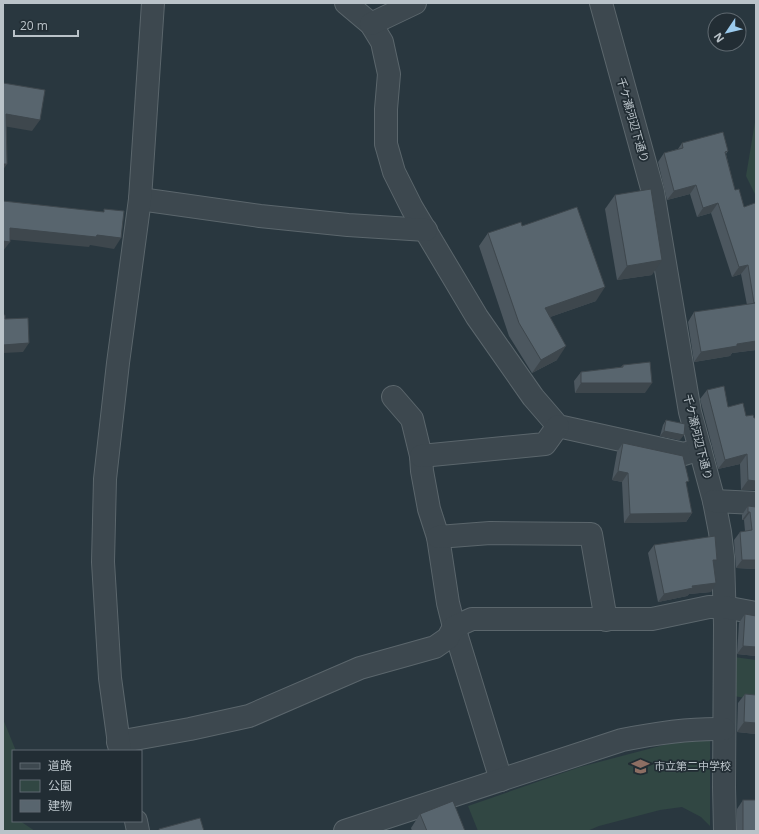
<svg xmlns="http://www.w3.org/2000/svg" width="759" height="834" viewBox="0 0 759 834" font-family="'Open Sans','Noto Sans JP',sans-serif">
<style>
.green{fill:#314743}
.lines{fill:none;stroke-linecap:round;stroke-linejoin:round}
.minor-casing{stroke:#5b666c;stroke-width:24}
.minor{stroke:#3d484f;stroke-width:22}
.wall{fill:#4c575f}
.shaded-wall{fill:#3e474d}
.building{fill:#58656e;stroke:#3e474d}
.labels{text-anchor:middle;stroke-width:3.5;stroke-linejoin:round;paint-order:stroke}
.street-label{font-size:11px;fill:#bac3c9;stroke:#222d34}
.poi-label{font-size:11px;fill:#bac3c9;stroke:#222d34;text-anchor:start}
</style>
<rect width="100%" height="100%" fill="#29373f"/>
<!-- green -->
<g class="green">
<polygon points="756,116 756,196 746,176"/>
<polygon points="734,657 756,660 756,700 734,696"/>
<polygon points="3,719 16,751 13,751 13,821 20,821 35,831 3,831"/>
<polygon points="694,737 710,740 710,826 701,817 682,807 660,810 599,826 587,831 478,831 468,806 580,767"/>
</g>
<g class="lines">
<defs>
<g id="minor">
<polyline points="346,3 371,24 382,42 389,74 386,109 386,144 394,172 412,208 477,317 533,397 558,426 684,454 700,449"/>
<polyline points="601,3 653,192 690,412 714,501 720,532 723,557 725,625 724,787 725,831"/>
<polyline points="371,24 415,3"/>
<polyline points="140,199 260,216 348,225 426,230"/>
<polyline points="393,397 412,419 421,456 422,471 429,509 438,537 448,603 454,627 501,780"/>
<polyline points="421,456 545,444 558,426"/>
<polyline points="714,501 756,503"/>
<polyline points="438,537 490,533 591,534 606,620"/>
<polyline points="118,742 190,729 249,716 360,668 435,647 448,638 454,627 472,619 652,619 709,607 724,607 756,613"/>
<polyline points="120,751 110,678 103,562 105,479 118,363 140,199 153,3"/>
<polyline points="136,821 138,831"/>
<path d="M345 831 622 740C656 733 689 728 724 729"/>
</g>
</defs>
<!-- minor casing -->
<use href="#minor" class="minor-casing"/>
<!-- minor -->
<use href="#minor" class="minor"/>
</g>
<!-- wall -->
<g class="wall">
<polygon points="682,143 728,151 726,154 735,190 744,207 756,206 756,350 732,353 730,356 694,362 688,322 694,312 747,305 741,274 732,277 711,213 697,217 690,194 667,200 658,162 664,153 678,149"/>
<polygon points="615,195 652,275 617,280 605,209"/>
<polygon points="522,226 596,301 550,317 557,360 532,373 509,336 479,246 488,233"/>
<polygon points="623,365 645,393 575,393 574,381 581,372 621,367"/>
<polygon points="707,390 728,407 746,416 754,418 756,490 741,490 740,464 718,469 700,399"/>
<polygon points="666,420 680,440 660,436 663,425"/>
<polygon points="623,443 686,485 692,513 686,522 624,523 622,482 612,480 617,452"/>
<polygon points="748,506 756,507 756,569 736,568 734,540 740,532 745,531 744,520 742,520 742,515"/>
<polygon points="654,545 714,563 711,592 689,594 687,596 658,602 648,553"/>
<polygon points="745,614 756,656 737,654 739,623"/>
<polygon points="745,694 756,734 737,732 738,703"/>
<polygon points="743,800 756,831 737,831 737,809"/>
<polygon points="420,814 465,831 412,831 411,828"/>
</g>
<!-- shaded-wall -->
<g class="shaded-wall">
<polygon points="6,114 40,120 32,131 3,126"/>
<polygon points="3,164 7,164 3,170"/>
<polygon points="696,185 690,194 667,200 674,191"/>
<polygon points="718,203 711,213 697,217 703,208"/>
<polygon points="10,228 97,235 121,238 114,249 90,245 89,247 3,239"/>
<polygon points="3,241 10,242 3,251"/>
<polygon points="662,260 652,275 617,280 627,266"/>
<polygon points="748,265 741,274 732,277 739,267"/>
<polygon points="605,287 596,301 536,322 545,308"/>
<polygon points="756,341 756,350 732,353 730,356 694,362 701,352 737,344"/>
<polygon points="29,343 23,352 3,353 3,345"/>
<polygon points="566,346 557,360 532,373 541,360"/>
<polygon points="581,383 652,383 645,393 575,393"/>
<polygon points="664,431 684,435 680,440 660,436"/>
<polygon points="747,454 740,464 718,469 725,460"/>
<polygon points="618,471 628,473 622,482 612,480"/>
<polygon points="748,480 756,481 756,490 741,490"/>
<polygon points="748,512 750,512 744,520 742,520"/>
<polygon points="692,513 686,522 624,523 630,514"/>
<polygon points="742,560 756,560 756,569 736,568"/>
<polygon points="716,583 711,592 689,594 687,596 658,602 664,594 692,586"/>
<polygon points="743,646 756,647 756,656 737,654"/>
<polygon points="744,722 756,723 756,734 737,732"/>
</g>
<!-- building -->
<g class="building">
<polygon points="3,83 45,90 40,120 6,114 7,164 3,164"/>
<polygon points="723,132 728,151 725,152 735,190 739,189 744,207 755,203 756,206 756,302 754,303 748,265 739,267 718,203 703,208 696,185 674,191 664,153 683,148 682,143"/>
<polygon points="651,189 662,260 627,266 615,195"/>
<polygon points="3,201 104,212 104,209 124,211 121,238 97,235 96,237 10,228 10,242 3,241"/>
<polygon points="577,207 605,287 545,308 566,346 541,360 519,323 488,233 521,222 522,226"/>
<polygon points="756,303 756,341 737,344 737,346 701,352 694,312"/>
<polygon points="3,315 5,315 5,319 28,318 29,343 3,345"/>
<polygon points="650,362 652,383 581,383 581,372 623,367 623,365"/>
<polygon points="724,386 728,407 743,403 746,416 753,415 754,418 756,418 756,481 748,480 747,454 725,460 707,390"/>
<polygon points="666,420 685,424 684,435 664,431"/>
<polygon points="623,443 683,456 689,481 686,482 692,513 630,514 628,473 618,471"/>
<polygon points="748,506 756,507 756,560 742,560 740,532 752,530 750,512 748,512"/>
<polygon points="715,536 717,560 713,560 716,583 692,586 693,588 664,594 654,545"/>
<polygon points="745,614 756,616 756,647 743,646"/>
<polygon points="745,694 756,695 756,723 744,722"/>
<rect x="743" y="800" width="13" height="31"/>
<polygon points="453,801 465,831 427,831 420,814"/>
<polygon points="200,818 204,831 159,831 159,829"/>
</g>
<!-- icons -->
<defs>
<symbol id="school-bare" viewBox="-9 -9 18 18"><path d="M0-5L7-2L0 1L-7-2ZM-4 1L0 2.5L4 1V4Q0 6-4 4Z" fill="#8d6e63" stroke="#222d34" stroke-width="2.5" paint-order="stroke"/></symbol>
</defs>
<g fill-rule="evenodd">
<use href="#school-bare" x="628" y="754" width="25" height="25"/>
</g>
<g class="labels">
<!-- street labels -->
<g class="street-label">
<text transform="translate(633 120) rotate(74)" y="4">千ケ瀬河辺下通り</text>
<text transform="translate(698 437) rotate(76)" y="4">千ケ瀬河辺下通り</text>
</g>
<!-- poi labels -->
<g class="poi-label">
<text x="654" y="770">市立第二中学校</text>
</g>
</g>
<!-- border -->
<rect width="759" height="834" fill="none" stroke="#bac3c9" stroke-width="8"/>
<!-- legend -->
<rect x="12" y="750" width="130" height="72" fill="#222d34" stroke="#5f6970"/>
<rect x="20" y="763" width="20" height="6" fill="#3d484f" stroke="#5f6970"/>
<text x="48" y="770" font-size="12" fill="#bac3c9">道路</text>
<rect x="20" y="780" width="20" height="12" fill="#314743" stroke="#5f6970"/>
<text x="48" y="790" font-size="12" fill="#bac3c9">公園</text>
<rect x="20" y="800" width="20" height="12" fill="#58656e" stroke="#5f6970"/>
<text x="48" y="810" font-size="12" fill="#bac3c9">建物</text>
<!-- north arrow -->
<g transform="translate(727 32) rotate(235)"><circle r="19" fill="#222d34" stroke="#5f6970"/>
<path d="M0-3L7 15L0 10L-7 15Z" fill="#9bcaed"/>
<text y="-6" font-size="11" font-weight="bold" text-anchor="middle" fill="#bac3c9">N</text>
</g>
<!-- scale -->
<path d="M14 30v6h64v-6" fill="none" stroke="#bac3c9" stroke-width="2"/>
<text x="20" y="30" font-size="12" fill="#bac3c9" stroke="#222d34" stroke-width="3" paint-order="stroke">20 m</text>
</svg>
